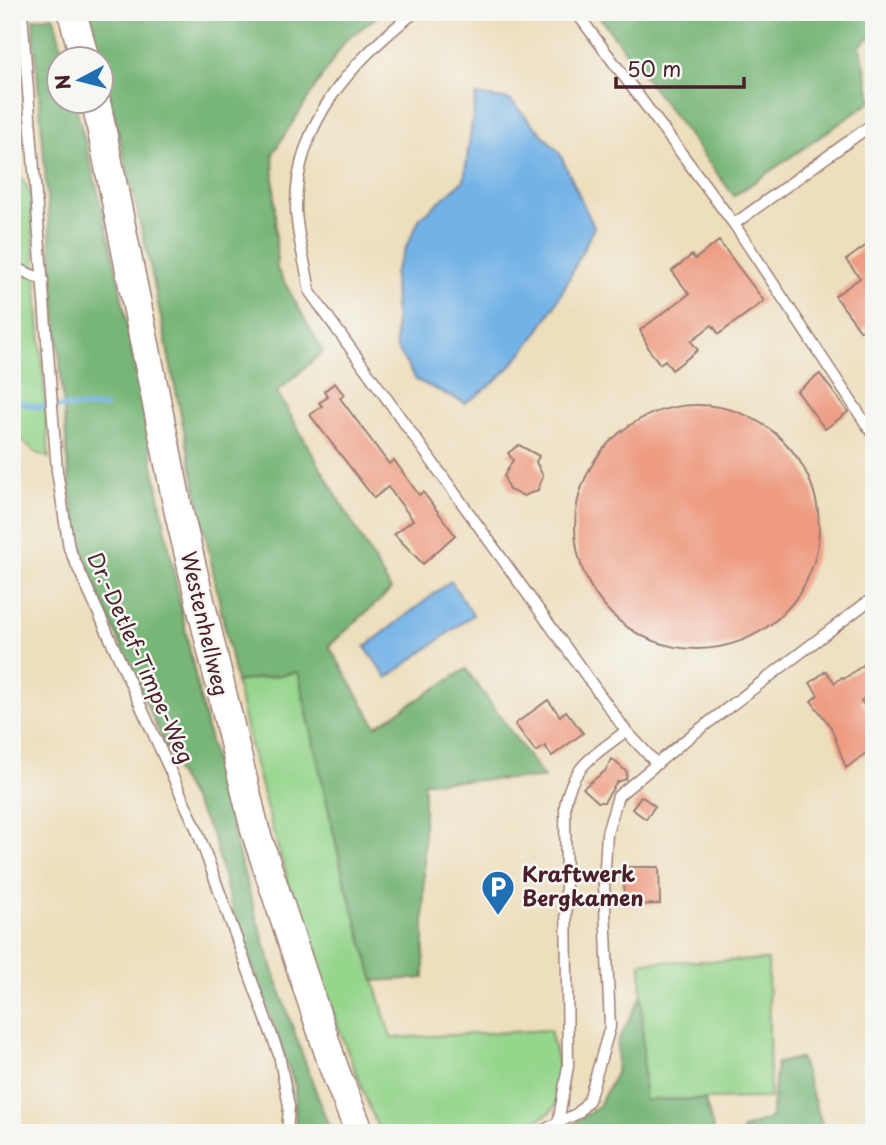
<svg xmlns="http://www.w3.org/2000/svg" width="886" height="1145" viewBox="0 0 886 1145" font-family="'Playpen Sans',sans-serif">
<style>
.green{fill:#95d58c;stroke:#707a5c;stroke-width:2}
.forest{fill:#78b678;stroke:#616a52;stroke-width:2}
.water{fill:#73b2e6;stroke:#5e6888;stroke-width:2}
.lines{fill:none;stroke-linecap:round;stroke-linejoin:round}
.stream{stroke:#73b2e6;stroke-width:5}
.building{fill:#ee9b81}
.lane-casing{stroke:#9c7e74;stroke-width:13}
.secondary-casing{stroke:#9c7e74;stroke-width:31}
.lane{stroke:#fff;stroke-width:10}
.secondary{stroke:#fff;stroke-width:28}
.labels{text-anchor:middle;stroke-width:5;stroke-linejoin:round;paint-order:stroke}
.street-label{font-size:21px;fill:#4a1f2b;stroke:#f6f6f2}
.poi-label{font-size:21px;font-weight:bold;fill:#4a1f2b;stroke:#f6f6f2;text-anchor:start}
</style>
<rect width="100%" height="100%" fill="#f6f6f2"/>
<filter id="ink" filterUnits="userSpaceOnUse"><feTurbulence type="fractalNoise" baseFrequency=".0143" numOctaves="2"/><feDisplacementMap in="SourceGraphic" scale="14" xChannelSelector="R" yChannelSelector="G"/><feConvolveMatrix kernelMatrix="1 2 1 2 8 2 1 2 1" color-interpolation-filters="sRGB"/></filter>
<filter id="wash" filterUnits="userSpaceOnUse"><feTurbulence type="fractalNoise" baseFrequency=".00686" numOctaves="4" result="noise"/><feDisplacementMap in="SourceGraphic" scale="28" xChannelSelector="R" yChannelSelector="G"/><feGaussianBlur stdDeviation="1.57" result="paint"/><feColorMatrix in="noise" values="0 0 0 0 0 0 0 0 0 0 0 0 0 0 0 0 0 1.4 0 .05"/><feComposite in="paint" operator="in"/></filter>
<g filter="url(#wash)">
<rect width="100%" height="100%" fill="#eddebc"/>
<!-- green -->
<g class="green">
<polygon points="18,174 30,191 49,458 37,453 12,432 12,176"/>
<path d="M298 672 343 875 391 1038 550 1030C554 1050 563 1074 560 1094 552 1145 419 1133 380 1133 320 987 268 837 236 682Z"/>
<polygon points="768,960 770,1098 644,1100 641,962"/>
</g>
<!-- forest -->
<g class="forest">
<polygon points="89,12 383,12 346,40 273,153 277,269 323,352 277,392 391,590 329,646 376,726 466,669 544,778 424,782 424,978 374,981 343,875 298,672 236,682 149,260"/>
<polygon points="596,12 874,12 874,34 860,45 872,101 734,196"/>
<path d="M54 16 64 59 60 60V102H75C89 160 106 219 118 278 158 484 191 693 250 895 273 976 302 1054 331 1133H296L295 1086 230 902 213 836 177 773 79 549 70 489 33 19Z"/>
<polygon points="642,995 644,1100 705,1099 714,1133 560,1133 598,1107 616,1073 618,1041"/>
<polygon points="800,1058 825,1133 742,1133 743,1129 771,1118 777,1063"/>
</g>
<!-- water -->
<g class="water">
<path d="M476 95 510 100 559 152 594 227C562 294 531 364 465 403L416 380 396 347 394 273 420 218 464 180Z"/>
<polygon points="451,581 473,615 387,678 365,647"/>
</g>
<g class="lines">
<!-- stream -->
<polyline class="stream" points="12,400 37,407 106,407"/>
</g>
<g id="blocks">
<!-- building -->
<g class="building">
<polygon points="874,240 874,321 861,331 835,296 860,278 846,260"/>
<polygon points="719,241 764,301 719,334 712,325 691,341 698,350 672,370 665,360 660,364 650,351 640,330 689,294 672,271 692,255 695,259"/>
<polygon points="820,374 848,412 825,429 797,391"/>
<polygon points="335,383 344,395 340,398 389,464 394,460 419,495 423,492 455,535 423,564 394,534 413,520 388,487 374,498 310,415 322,406 319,403 328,397 324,391"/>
<circle cx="697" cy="527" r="122"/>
<polygon points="519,445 539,456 536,462 543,476 538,490 524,496 509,490 504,476 513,460 508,453"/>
<polygon points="874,657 874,691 861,701 874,719 874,747 846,768 831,727 811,701 818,695 810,683 826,671 835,683 842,677 844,679"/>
<polygon points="548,700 560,716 566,711 583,733 552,756 545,746 536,752 515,724"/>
<polygon points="612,759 627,772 626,779 617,782 604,802 598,802 583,788 605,771"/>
<polygon points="641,796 655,806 646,819 632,809"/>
<polygon points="623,867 659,867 660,904 624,905"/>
</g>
</g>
</g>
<g filter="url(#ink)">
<use href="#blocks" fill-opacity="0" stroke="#9c7e74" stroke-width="2"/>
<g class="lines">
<defs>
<g id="lane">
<polyline points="22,12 57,471 69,548 197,830 279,1055 289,1106 287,1133"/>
<path d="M415 12C352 61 296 122 296 207 296 234 306 265 310 292L626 731"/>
<polyline points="576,12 734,224"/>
<polyline points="874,123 734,224 874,436"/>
<polyline points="12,266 43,280"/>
<path d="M558 1124 568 1066 565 806C571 766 596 754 626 731L657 764"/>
<polyline points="538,1133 578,1113 589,1100 610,1027 604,884 607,833 618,796 683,742 874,597"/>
</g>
<g id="secondary">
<polyline points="72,12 85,60"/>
<polyline points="96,102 179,513 255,830 335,1071 360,1133"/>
</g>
</defs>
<!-- lane casing -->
<use href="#lane" class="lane-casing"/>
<!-- secondary casing -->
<use href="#secondary" class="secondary-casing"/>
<!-- lane -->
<use href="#lane" class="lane"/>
<!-- secondary -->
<use href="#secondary" class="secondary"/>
</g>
</g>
<!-- icons -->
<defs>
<symbol id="parking-pin" viewBox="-11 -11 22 30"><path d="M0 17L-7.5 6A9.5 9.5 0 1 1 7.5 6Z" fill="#1f6fb2" stroke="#f6f6f2"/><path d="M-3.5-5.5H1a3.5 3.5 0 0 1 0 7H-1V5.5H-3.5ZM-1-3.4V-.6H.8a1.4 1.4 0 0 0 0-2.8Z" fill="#fff"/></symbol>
</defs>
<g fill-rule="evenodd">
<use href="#parking-pin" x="479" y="868" width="38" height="52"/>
</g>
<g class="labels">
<!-- street labels -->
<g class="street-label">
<text transform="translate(204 624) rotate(77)" y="7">Westenhellweg</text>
<text transform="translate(140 658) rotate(66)" y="7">Dr.-Detlef-Timpe-Weg</text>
</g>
<!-- poi labels -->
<g class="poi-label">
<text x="522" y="882">Kraftwerk<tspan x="522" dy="24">Bergkamen</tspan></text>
</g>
</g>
<!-- margin -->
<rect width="886" height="1145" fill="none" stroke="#f6f6f2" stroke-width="42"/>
<!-- north arrow -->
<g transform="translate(80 80) rotate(263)"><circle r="33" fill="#f6f6f2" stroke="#b1a0a2" stroke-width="2"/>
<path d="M0-5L12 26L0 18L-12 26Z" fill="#1f6fb2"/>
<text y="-10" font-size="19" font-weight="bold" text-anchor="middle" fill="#4a1f2b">N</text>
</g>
<!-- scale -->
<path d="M616 77v10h128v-10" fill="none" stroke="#4a1f2b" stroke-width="3.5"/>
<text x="627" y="77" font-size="21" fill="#4a1f2b" stroke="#f6f6f2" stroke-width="5" paint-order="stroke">50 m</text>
</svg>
